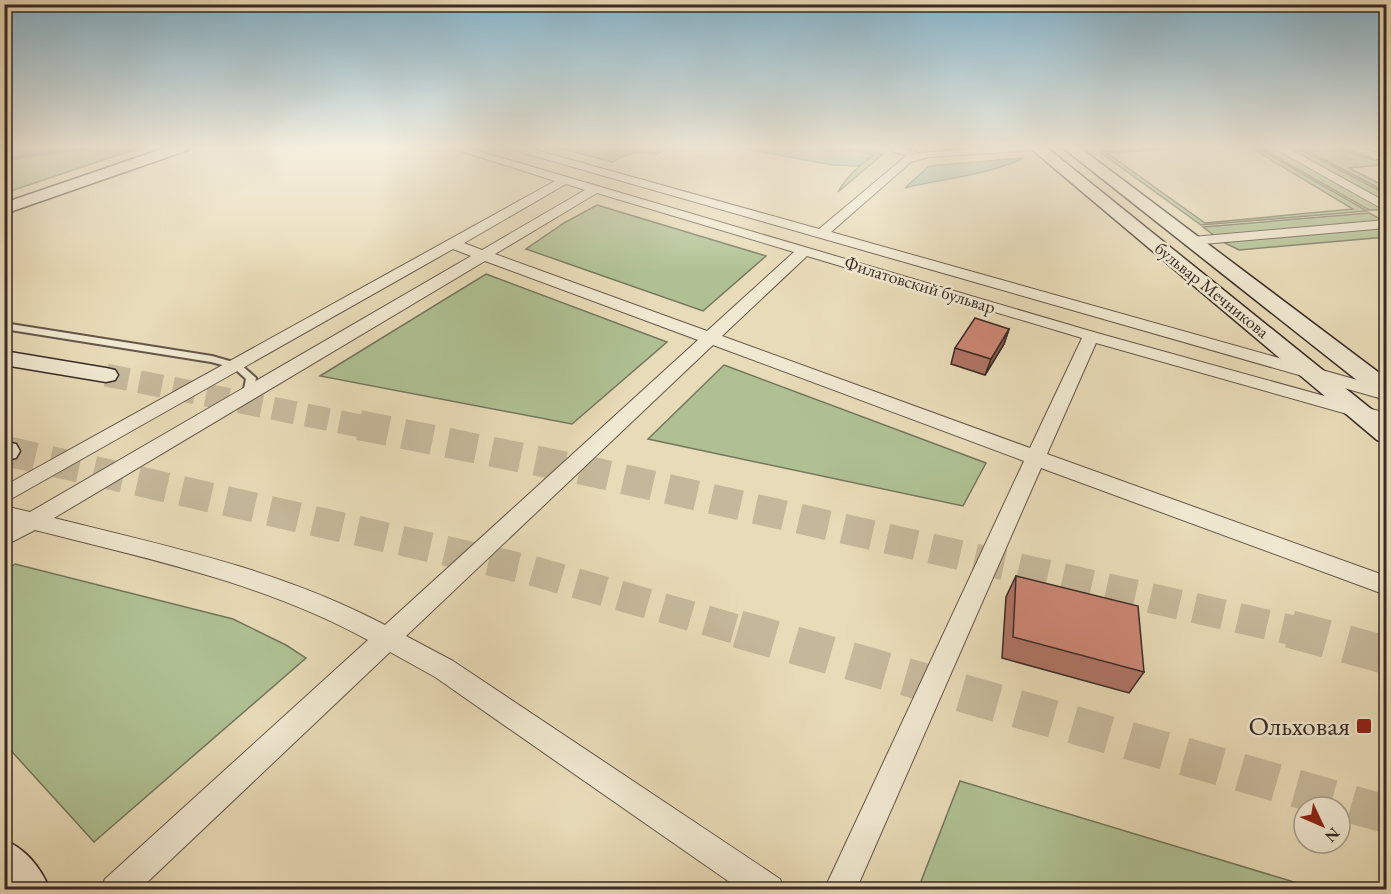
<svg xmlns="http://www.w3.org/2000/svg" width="1391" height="894" viewBox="0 0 1391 894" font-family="'EB Garamond',serif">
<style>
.green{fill:#afc193;stroke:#74765c;stroke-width:1.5}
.water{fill:#97bbad;stroke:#718177;stroke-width:1.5}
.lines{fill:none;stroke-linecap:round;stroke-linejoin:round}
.stream{stroke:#718177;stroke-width:4}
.secondary-tunnel-far2{stroke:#c5b89a;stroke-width:23;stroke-dasharray:23 11;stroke-linecap:butt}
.secondary-tunnel-far1{stroke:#c5b89a;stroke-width:30;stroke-dasharray:30 15;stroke-linecap:butt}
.secondary-tunnel{stroke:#c5b89a;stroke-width:38;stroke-dasharray:38 20;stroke-linecap:butt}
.lane-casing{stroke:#65564a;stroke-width:4}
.street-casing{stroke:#65564a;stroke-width:2}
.secondary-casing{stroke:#392a25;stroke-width:3}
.lane{fill:#f0e8d0;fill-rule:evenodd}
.street{fill:#f0e8d0;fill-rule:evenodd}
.secondary{fill:#f0e8d0;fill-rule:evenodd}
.wall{fill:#b07465;stroke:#392a25;stroke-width:1.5}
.shaded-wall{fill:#905e52;stroke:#392a25;stroke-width:1.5}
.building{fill:#cd8775;stroke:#392a25;stroke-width:1.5}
.poi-dot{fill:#8f2418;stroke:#f0e8d0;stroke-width:2}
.labels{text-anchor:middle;stroke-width:5;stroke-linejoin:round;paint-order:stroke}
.far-street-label{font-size:18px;fill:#392a25;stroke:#f0e8d0}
.near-poi-label{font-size:27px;fill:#392a25;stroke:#f0e8d0;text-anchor:end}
</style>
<rect width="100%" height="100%" fill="#e8dbb7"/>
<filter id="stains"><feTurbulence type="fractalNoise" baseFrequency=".00333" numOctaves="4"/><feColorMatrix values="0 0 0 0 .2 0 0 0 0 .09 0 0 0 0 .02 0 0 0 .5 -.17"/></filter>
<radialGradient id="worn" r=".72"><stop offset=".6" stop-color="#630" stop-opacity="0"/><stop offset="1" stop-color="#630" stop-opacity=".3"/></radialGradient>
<!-- green -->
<g class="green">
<polygon points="4,147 142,147 5,193"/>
<path d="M556 147H670L657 154C638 150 629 153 612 162Z"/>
<path d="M839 147H852L883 154 838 192C846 177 860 165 873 155Z"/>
<polygon points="1170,147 1196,147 1107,153 1205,223 1353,209 1250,147 1256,147 1367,211 1201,225 1100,152"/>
<polygon points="1259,147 1273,147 1386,210 1369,210"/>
<polygon points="1282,147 1296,147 1386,194 1386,204"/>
<polygon points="1300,147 1333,147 1386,164 1386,167 1380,165 1349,168 1386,187 1386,192"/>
<polygon points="597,205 766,256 703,311 526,249 564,223"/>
<polygon points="1369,213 1384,221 1215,236 1203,227"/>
<polygon points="1386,227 1386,237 1239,250 1223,242"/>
<polygon points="486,274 667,342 572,424 320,376"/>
<polygon points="724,365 986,463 963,506 648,439"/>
<polygon points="15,564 233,619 286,645 306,658 94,842 5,744 5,571"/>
<polygon points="960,781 1317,889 918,889"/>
</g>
<!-- water -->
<g class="water">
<polygon points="734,147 839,147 874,155 858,166 833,165"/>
<path d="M1024 158C987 175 945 178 905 188L929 166Z"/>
</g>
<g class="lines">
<!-- stream -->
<polyline class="stream" points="4,159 89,147"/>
<!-- secondary-tunnel-far2 -->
<polyline class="secondary-tunnel-far2" points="106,375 366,427"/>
<!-- secondary-tunnel-far1 -->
<g class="secondary-tunnel-far1">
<polyline points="359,425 588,471 1296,631"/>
<polyline points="6,451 530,570 743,631"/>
</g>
<!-- secondary-tunnel -->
<g class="secondary-tunnel">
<polyline points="738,629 1386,814"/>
<polyline points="1290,629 1386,655"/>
</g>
<defs>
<polygon id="lane" points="4,323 212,356 240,364 256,378 253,394 251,396 245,396 243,394 246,379 234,368 211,362 4,329"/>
<g id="street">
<path d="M448 147H465L1097 333 1386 413V425L1096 343 1047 454 1386 576V595L1041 468 856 890H824L1024 461 713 345 406 636 453 661 780 879 785 890H741L435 677 390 652 139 890H100L105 879 368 640C264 583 149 559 35 530L4 546V527L11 524 4 522V506L30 512 471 256 453 249 4 503V486L555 181ZM566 184 585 190 482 250 464 243ZM597 193 794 252 707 331 495 254ZM807 256 1082 338 1030 448 722 336ZM485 261 698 340 385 625C281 570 167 546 54 518Z"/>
<polygon points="508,147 525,147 819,229 906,156 888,149 887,147 902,147 919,153 991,147 1043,147 1038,150 929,157 911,162 831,232 1386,388 1386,400 510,149"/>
<polygon points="1272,147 1286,147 1386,202 1386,211"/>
<polygon points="1342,147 1358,147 1386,155 1386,162"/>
<polygon points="1386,220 1386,228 1192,245 1185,241 1192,237"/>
</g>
<g id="secondary">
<polygon points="168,147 190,147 188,150 4,214 4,203"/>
<polygon points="1029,147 1046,147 1386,421 1386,443 1377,440"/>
<polygon points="1062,147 1079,147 1386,378 1386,398 1377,396"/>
<polygon points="4,351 106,368 115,370 118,375 115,380 106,382 4,365"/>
<polygon points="4,442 16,444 20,451 16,458 4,460"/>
<path d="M4 840C26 849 41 868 50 890H4Z"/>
</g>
</defs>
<!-- lane casing -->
<use href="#lane" class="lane-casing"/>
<!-- street casing -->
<use href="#street" class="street-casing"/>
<!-- secondary casing -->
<use href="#secondary" class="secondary-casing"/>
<!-- lane -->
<use href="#lane" class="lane"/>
<!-- street -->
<use href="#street" class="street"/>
<!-- secondary -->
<use href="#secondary" class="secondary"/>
</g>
<!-- wall -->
<g class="wall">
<polygon points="1009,329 1004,344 985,375 951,364 955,348"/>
<polygon points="1016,576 1144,672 1129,693 1002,658 1006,597"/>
</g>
<!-- shaded-wall -->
<polygon class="shaded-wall" points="1009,329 1004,344 985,375 991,359"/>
<!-- building -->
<g class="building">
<polygon points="975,318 1009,329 991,359 955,348"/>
<polygon points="1016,576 1138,606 1144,672 1013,637"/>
</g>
<!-- sky -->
<linearGradient id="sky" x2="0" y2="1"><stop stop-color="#87b7d0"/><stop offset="0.54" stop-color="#f5efdf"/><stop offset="1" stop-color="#f5efdf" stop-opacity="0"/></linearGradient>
<rect width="1391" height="272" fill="url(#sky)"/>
<!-- markers -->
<rect class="poi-dot" x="1356" y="718" width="16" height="16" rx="3"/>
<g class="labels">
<!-- far-street labels -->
<g class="far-street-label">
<text transform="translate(920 285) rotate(17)" y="6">Филатовский бульвар</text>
<text transform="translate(1212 290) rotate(39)" y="6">бульвар Мечникова</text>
</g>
<!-- near-poi labels -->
<g class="near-poi-label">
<text x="1350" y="735">Ольховая</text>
</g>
</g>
<!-- margin -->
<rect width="1391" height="894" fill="none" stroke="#e8dbb7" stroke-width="24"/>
<rect x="6" y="6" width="1379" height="882" fill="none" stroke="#392a25" stroke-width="3"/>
<rect x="12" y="12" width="1367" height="870" fill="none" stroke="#392a25" stroke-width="1.5"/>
<!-- north arrow -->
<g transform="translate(1322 825) rotate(134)"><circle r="28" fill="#f0e8d0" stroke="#a79c8c" stroke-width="1.5"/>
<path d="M0-4.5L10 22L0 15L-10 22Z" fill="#8f2418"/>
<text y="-9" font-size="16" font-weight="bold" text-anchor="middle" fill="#392a25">N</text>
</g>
<rect width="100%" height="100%" filter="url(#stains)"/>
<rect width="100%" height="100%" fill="url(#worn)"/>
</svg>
